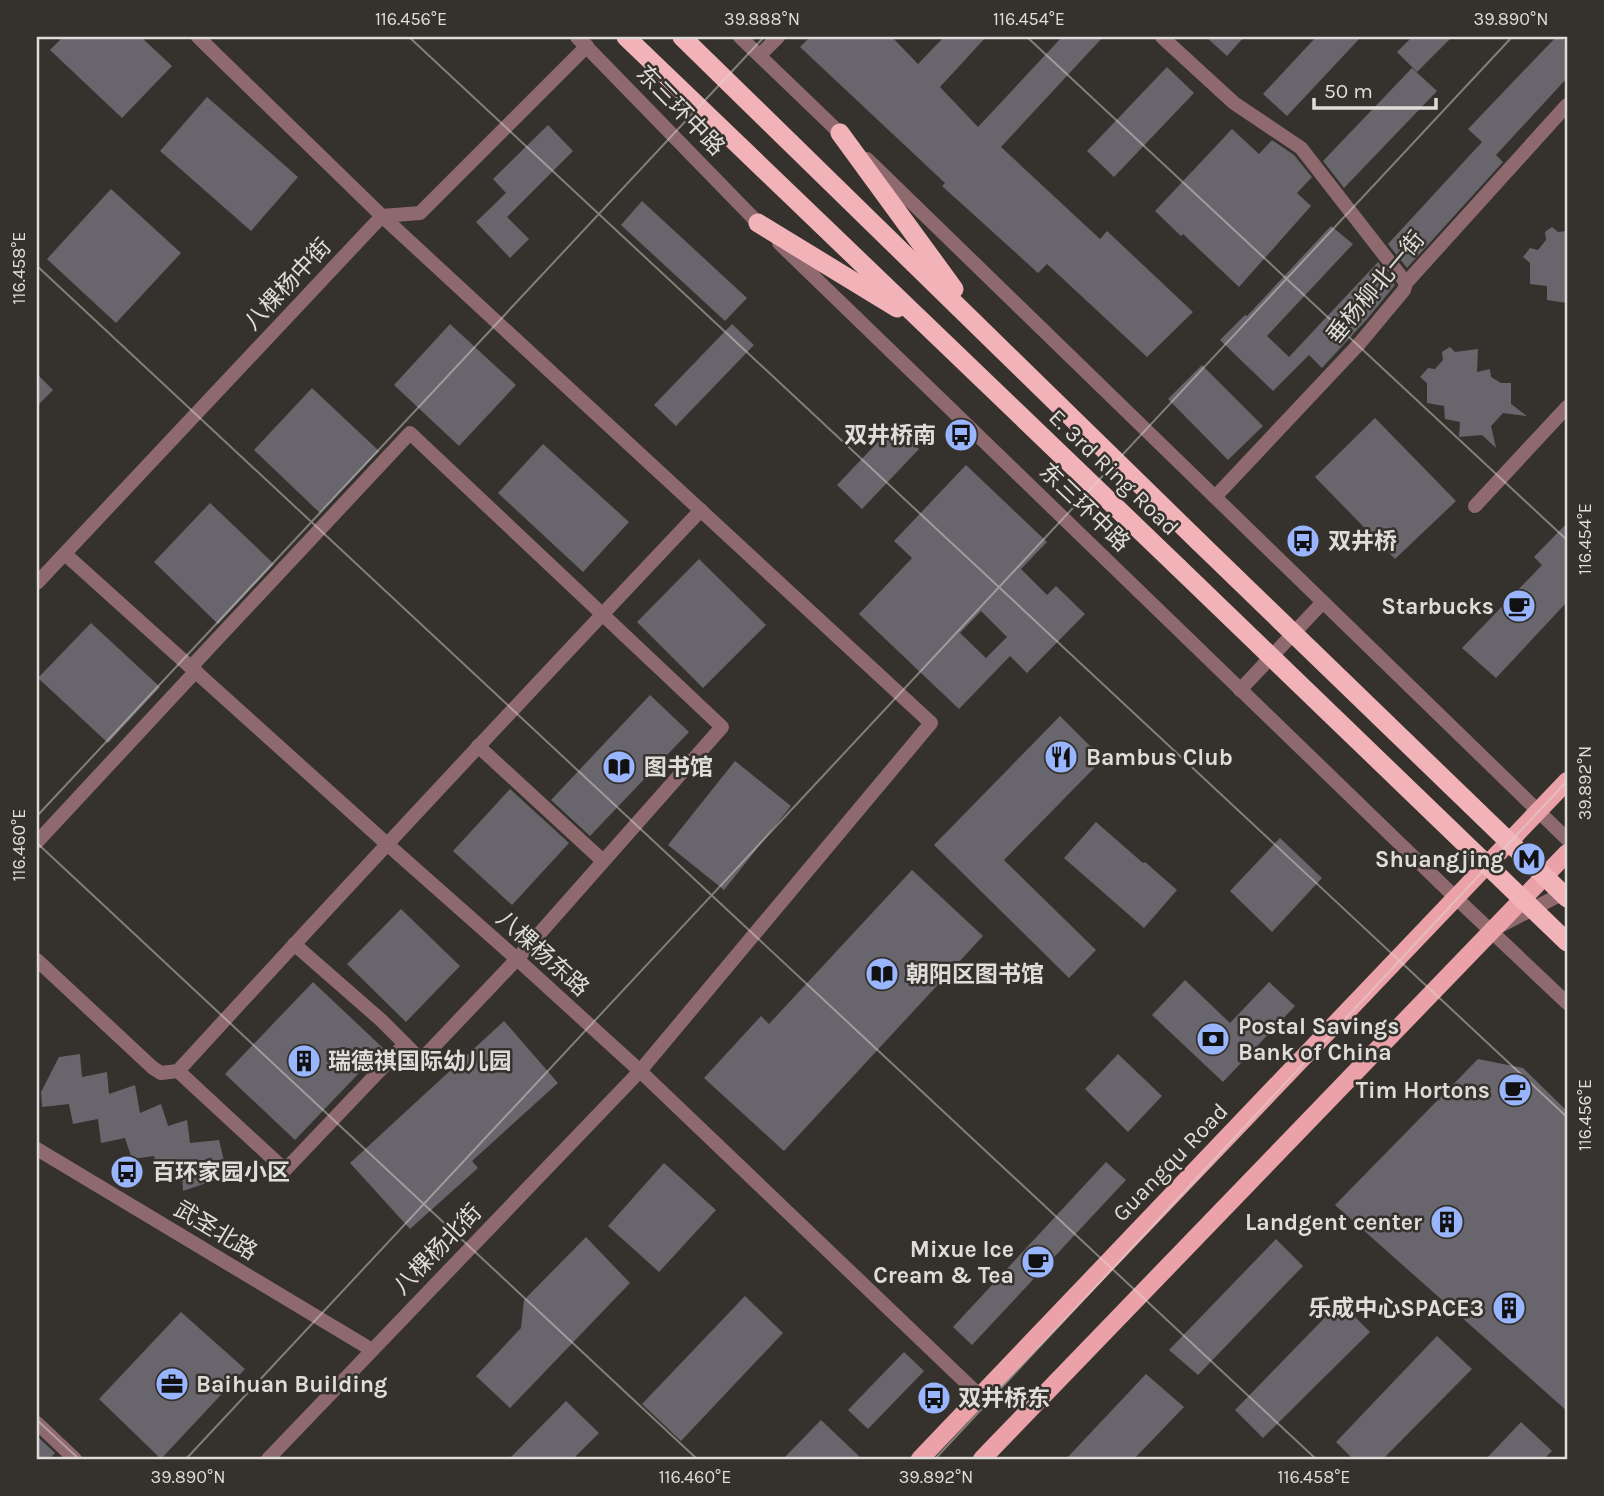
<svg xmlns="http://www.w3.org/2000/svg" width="1604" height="1496" viewBox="0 0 1604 1496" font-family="Karla,'Noto Sans SC',sans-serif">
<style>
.building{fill:#68666c;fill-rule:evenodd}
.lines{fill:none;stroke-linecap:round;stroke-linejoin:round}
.minor{stroke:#8e6a6e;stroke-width:14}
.tertiary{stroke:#8e6a6e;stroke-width:14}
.primary{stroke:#eaa1a8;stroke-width:18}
.trunk{stroke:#f1b2b8;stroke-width:19}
.trunk-bridge{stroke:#f1b2b8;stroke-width:19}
.ticks{fill:none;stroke:#dfddd9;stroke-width:2;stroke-opacity:0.45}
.labels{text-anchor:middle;stroke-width:5;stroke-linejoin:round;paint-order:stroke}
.street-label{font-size:23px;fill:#dfddd9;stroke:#35312c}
.poi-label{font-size:23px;font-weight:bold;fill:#dfddd9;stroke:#35312c;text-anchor:start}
.neatline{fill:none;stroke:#dfddd9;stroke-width:2.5}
.ticks-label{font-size:18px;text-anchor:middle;fill:#dfddd9}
</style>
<rect width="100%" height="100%" fill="#35312c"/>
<!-- building -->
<g class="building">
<polygon points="63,37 141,37 172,66 122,118 50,50"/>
<polygon points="810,37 892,37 918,64 944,37 986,37 940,87 978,127 1062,37 1103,37 1001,147 1100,239 1107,231 1193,312 1147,357 1047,264 1038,273 942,186 945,183 800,47"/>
<polygon points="1206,37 1244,37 1227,56"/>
<polygon points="1316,37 1361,37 1287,116 1263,94"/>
<polygon points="1412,37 1452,37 1417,72 1397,52"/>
<polygon points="1556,37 1561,37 1567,43 1567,78 1496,155 1503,162 1407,268 1388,244 1482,142 1468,129"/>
<polygon points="1167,67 1194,93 1114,177 1087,151"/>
<polygon points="1412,68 1437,91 1344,188 1323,161"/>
<polygon points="207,97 298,177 251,231 160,151"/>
<polygon points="548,125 573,151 507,217 529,239 510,258 476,222 506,193 493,179"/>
<polygon points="1232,129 1259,154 1272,140 1294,155 1312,177 1297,193 1311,206 1239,287 1183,234 1181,236 1155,211"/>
<polygon points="111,189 181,253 116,323 47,259"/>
<polygon points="642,201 747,298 725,321 621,225"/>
<polygon points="1331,226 1353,244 1267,336 1289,357 1378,262 1395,285 1368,318 1322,368 1309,355 1273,391 1220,340 1245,315 1247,316"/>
<polygon points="1552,227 1558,232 1567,231 1567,303 1547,300 1547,286 1530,284 1530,263 1523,257 1530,248 1538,250 1546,240 1545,232"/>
<polygon points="450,324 516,385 459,446 394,385"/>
<polygon points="732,324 754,345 676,426 654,405"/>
<polygon points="1450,347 1455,352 1478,349 1477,372 1490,369 1491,377 1501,383 1511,383 1511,404 1527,416 1503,413 1491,426 1496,448 1482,435 1459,437 1460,422 1445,419 1444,406 1427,403 1427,383 1420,377 1428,368 1435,369 1443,360 1442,352"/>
<polygon points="1202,365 1263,426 1228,460 1168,399"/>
<polygon points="37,374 53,390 37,406"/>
<polygon points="312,388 379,451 320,513 254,450"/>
<polygon points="1375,418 1456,501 1395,559 1315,477"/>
<polygon points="894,425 919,449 862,509 837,485"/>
<polygon points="543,444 629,522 583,572 498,493"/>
<path d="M966 465 1047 542 1021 569 1047 595 1056 586 1085 614 1027 673 1010 656 959 709 859 614 912 558 894 541ZM981 611 1007 637 986 658 960 633Z"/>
<polygon points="210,503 274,564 218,624 154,562"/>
<polygon points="1567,523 1567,602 1496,678 1462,648 1542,565 1534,557"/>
<polygon points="699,559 766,625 703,688 637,622"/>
<polygon points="91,623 160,687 108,743 38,678"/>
<polygon points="650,695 689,732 590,836 551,800"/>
<polygon points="1060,716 1103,759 1004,860 1096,950 1069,978 934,845"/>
<polygon points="735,761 791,806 724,890 668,845"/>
<polygon points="510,789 569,843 512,905 453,851"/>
<polygon points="1096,822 1143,863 1145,862 1177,890 1144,928 1064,858"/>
<polygon points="1280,838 1322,878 1272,932 1230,891"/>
<polygon points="912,870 983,936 784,1151 704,1078 761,1016 769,1024"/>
<polygon points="401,909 460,966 406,1022 347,964"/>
<polygon points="1185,980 1230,1023 1269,982 1295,1006 1223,1082 1152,1015"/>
<polygon points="313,982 383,1048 295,1140 225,1074"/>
<polygon points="504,1021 558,1083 472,1161 478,1168 410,1229 350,1163"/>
<polygon points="80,1054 82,1077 107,1072 109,1094 135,1085 140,1113 161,1104 168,1126 187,1120 190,1143 219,1140 225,1165 209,1171 215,1180 183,1191 182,1172 159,1175 154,1156 132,1159 125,1138 101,1143 98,1119 73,1124 69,1104 42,1107 41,1092 59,1057"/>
<polygon points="1118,1054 1162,1096 1128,1132 1085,1089"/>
<polygon points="1478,1059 1523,1068 1567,1111 1567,1411 1335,1205"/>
<polygon points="1106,1162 1126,1180 972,1345 953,1327"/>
<polygon points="664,1163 716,1210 659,1272 608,1226"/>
<polygon points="586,1237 630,1283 510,1408 476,1376 521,1328 524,1300"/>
<polygon points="1276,1239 1303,1266 1198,1375 1169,1350"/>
<polygon points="745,1296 783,1333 681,1441 642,1404"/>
<polygon points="1340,1302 1370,1332 1263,1438 1235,1410"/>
<polygon points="181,1312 245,1369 161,1459 99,1399"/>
<polygon points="1437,1336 1472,1369 1383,1459 1353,1459 1336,1442"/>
<polygon points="904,1352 924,1371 868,1429 848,1410"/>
<polygon points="1146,1374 1184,1407 1134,1459 1066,1459"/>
<polygon points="566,1401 599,1433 573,1459 509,1459"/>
<polygon points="821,1420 862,1459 783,1459"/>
<polygon points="1521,1422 1552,1451 1544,1459 1486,1459"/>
<polygon points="37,1436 55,1453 49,1459 37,1459"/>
</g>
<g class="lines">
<!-- minor -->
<g class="minor">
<polyline points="198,37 382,216 931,723 640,1071 268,1459"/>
<polyline points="1162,37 1234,103 1301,148 1406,283"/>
<polyline points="760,55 778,37"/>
<polyline points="1215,497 1359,344 1404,290 1406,283 1567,105"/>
<polyline points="1475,506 1567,407"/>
<polyline points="65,554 387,844 517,959 640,1071 980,1396"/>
<polyline points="37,583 382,216 420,213 587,46"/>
<polyline points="191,667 410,433 722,727 517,959 421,1060 405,1044"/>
<polyline points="478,746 603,861"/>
<polyline points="37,842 196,671"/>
<path d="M294 944 381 1020 405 1044 285 1170 178 1071C350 883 525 696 701 510"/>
<polyline points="37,960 153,1068 161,1073 178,1071"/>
<polyline points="37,1423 75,1459"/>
</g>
<!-- tertiary -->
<g class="tertiary">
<polyline points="577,37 764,229"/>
<polyline points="740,37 845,138"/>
<polyline points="867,159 1567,839"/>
<polyline points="779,243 1456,898 1567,1003"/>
<polyline points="1240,690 1323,602"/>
<polyline points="1502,925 1567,891"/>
<polyline points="37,1149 372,1350"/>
</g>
<!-- primary -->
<g class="primary">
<polyline points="920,1459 1567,781"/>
<polyline points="982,1459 1567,853"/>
</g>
<!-- trunk -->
<g class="trunk">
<polyline points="626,37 1178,567"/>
<polyline points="682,37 1199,542"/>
<polyline points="840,133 954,289"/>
<polyline points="758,223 897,308"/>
</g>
<!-- trunk-bridge -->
<g class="trunk-bridge">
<polyline points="1199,542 1567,898"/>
<polyline points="1178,567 1567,942"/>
</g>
</g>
<!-- ticks -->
<path class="ticks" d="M409 37 1567 1117M1027 37 1567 540M37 266 1316 1459M37 816 764 37M37 843 697 1459M37 1420 79 1459M186 1459 1512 37M935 1459 1567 781"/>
<!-- icons -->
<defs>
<symbol id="bus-disc" viewBox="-11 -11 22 22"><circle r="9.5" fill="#99b5fd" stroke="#35312c"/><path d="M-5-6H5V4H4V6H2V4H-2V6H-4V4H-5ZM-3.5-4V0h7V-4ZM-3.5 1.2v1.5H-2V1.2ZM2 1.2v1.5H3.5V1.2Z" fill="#111"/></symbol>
<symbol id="cafe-disc" viewBox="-11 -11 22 22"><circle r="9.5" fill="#99b5fd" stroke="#35312c"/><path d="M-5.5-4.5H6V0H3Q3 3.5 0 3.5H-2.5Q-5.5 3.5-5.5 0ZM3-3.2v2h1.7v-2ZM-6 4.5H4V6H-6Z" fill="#111"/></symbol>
<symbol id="restaurant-disc" viewBox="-11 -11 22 22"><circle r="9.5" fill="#99b5fd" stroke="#35312c"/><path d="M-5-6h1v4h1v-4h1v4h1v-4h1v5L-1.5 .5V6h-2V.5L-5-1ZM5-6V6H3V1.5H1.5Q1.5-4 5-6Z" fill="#111"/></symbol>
<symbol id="library-disc" viewBox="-11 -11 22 22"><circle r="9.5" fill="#99b5fd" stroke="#35312c"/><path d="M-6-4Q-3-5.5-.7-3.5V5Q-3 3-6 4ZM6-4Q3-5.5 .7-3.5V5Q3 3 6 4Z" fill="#111"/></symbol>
<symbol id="metro-disc" viewBox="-11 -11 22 22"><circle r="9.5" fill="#99b5fd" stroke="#35312c"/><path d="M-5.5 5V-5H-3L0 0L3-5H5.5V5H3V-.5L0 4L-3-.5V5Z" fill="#111"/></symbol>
<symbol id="bank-disc" viewBox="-11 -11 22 22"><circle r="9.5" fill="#99b5fd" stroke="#35312c"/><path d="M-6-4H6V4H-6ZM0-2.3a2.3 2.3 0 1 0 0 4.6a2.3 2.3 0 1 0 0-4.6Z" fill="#111"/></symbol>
<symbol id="building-disc" viewBox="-11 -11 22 22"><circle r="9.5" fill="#99b5fd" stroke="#35312c"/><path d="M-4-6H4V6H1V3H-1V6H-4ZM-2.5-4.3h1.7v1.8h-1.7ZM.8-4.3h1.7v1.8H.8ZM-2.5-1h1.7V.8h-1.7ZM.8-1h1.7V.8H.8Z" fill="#111"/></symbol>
<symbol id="office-disc" viewBox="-11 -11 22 22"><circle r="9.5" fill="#99b5fd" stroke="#35312c"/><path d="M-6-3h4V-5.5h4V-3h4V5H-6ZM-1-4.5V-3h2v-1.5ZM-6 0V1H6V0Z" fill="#111"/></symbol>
</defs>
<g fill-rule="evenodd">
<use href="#bus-disc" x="942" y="416" width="38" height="38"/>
<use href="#bus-disc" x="1284" y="522" width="38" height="38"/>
<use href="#cafe-disc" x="1500" y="587" width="38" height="38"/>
<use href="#restaurant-disc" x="1042" y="738" width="38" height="38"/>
<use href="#library-disc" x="600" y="748" width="38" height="38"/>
<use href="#metro-disc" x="1510" y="840" width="38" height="38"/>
<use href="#library-disc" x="863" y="955" width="38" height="38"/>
<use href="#bank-disc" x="1194" y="1020" width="38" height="38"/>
<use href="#building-disc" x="285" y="1042" width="38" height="38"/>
<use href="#cafe-disc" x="1496" y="1071" width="38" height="38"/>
<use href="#bus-disc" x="108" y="1153" width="38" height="38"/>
<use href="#building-disc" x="1428" y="1203" width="38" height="38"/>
<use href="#cafe-disc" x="1019" y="1243" width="38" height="38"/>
<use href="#building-disc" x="1490" y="1289" width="38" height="38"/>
<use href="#office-disc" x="153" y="1365" width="38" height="38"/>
<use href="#bus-disc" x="915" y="1379" width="38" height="38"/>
</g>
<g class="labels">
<!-- street labels -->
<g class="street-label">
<text transform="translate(681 110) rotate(46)" y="8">东三环中路</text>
<text transform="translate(287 284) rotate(-47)" y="8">八棵杨中街</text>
<text transform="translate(1375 287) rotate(-50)" y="8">垂杨柳北一街</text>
<text transform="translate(1114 472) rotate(44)" y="8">E. 3rd Ring Road</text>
<text transform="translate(1085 507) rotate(44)" y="8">东三环中路</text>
<text transform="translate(543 953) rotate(42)" y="8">八棵杨东路</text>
<text transform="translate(1170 1162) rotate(-46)" y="8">Guangqu Road</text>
<text transform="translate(216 1230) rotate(31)" y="8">武圣北路</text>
<text transform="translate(437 1249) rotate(-46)" y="8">八棵杨北街</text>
</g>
<!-- poi labels -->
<g class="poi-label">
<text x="936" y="443" text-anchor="end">双井桥南</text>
<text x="1328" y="549">双井桥</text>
<text x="1494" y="614" text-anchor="end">Starbucks</text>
<text x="1086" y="765">Bambus Club</text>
<text x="644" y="775">图书馆</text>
<text x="1504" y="867" text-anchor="end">Shuangjing</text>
<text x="906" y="982">朝阳区图书馆</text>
<text x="1238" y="1034">Postal Savings<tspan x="1238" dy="26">Bank of China</tspan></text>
<text x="328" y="1069">瑞德祺国际幼儿园</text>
<text x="1490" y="1098" text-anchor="end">Tim Hortons</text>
<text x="152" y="1180">百环家园小区</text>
<text x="1422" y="1230" text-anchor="end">Landgent center</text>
<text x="1014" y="1257" text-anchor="end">Mixue Ice<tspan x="1014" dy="26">Cream &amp; Tea</tspan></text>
<text x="1484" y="1316" text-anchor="end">乐成中心SPACE3</text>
<text x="196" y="1392">Baihuan Building</text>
<text x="958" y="1406">双井桥东</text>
</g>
</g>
<!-- border -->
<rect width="1604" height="1496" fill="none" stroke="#35312c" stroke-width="77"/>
<!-- scale -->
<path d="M1314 98v10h122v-10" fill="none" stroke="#dfddd9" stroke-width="3.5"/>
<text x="1324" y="98" font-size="21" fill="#dfddd9" stroke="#35312c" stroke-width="5" paint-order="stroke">50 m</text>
<rect x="38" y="38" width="1528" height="1420" class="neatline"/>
<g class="ticks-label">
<text x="411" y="25">116.456°E</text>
<text x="762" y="25">39.888°N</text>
<text x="1029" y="25">116.454°E</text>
<text x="1511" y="25">39.890°N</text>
<text transform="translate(19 268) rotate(-90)" y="6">116.458°E</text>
<text transform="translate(1585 539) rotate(-90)" y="6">116.454°E</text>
<text transform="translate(1585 783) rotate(-90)" y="6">39.892°N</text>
<text transform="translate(19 845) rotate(-90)" y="6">116.460°E</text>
<text transform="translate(1585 1115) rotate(-90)" y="6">116.456°E</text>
<text x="188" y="1483">39.890°N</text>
<text x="695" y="1483">116.460°E</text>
<text x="936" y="1483">39.892°N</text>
<text x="1314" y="1483">116.458°E</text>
</g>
</svg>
